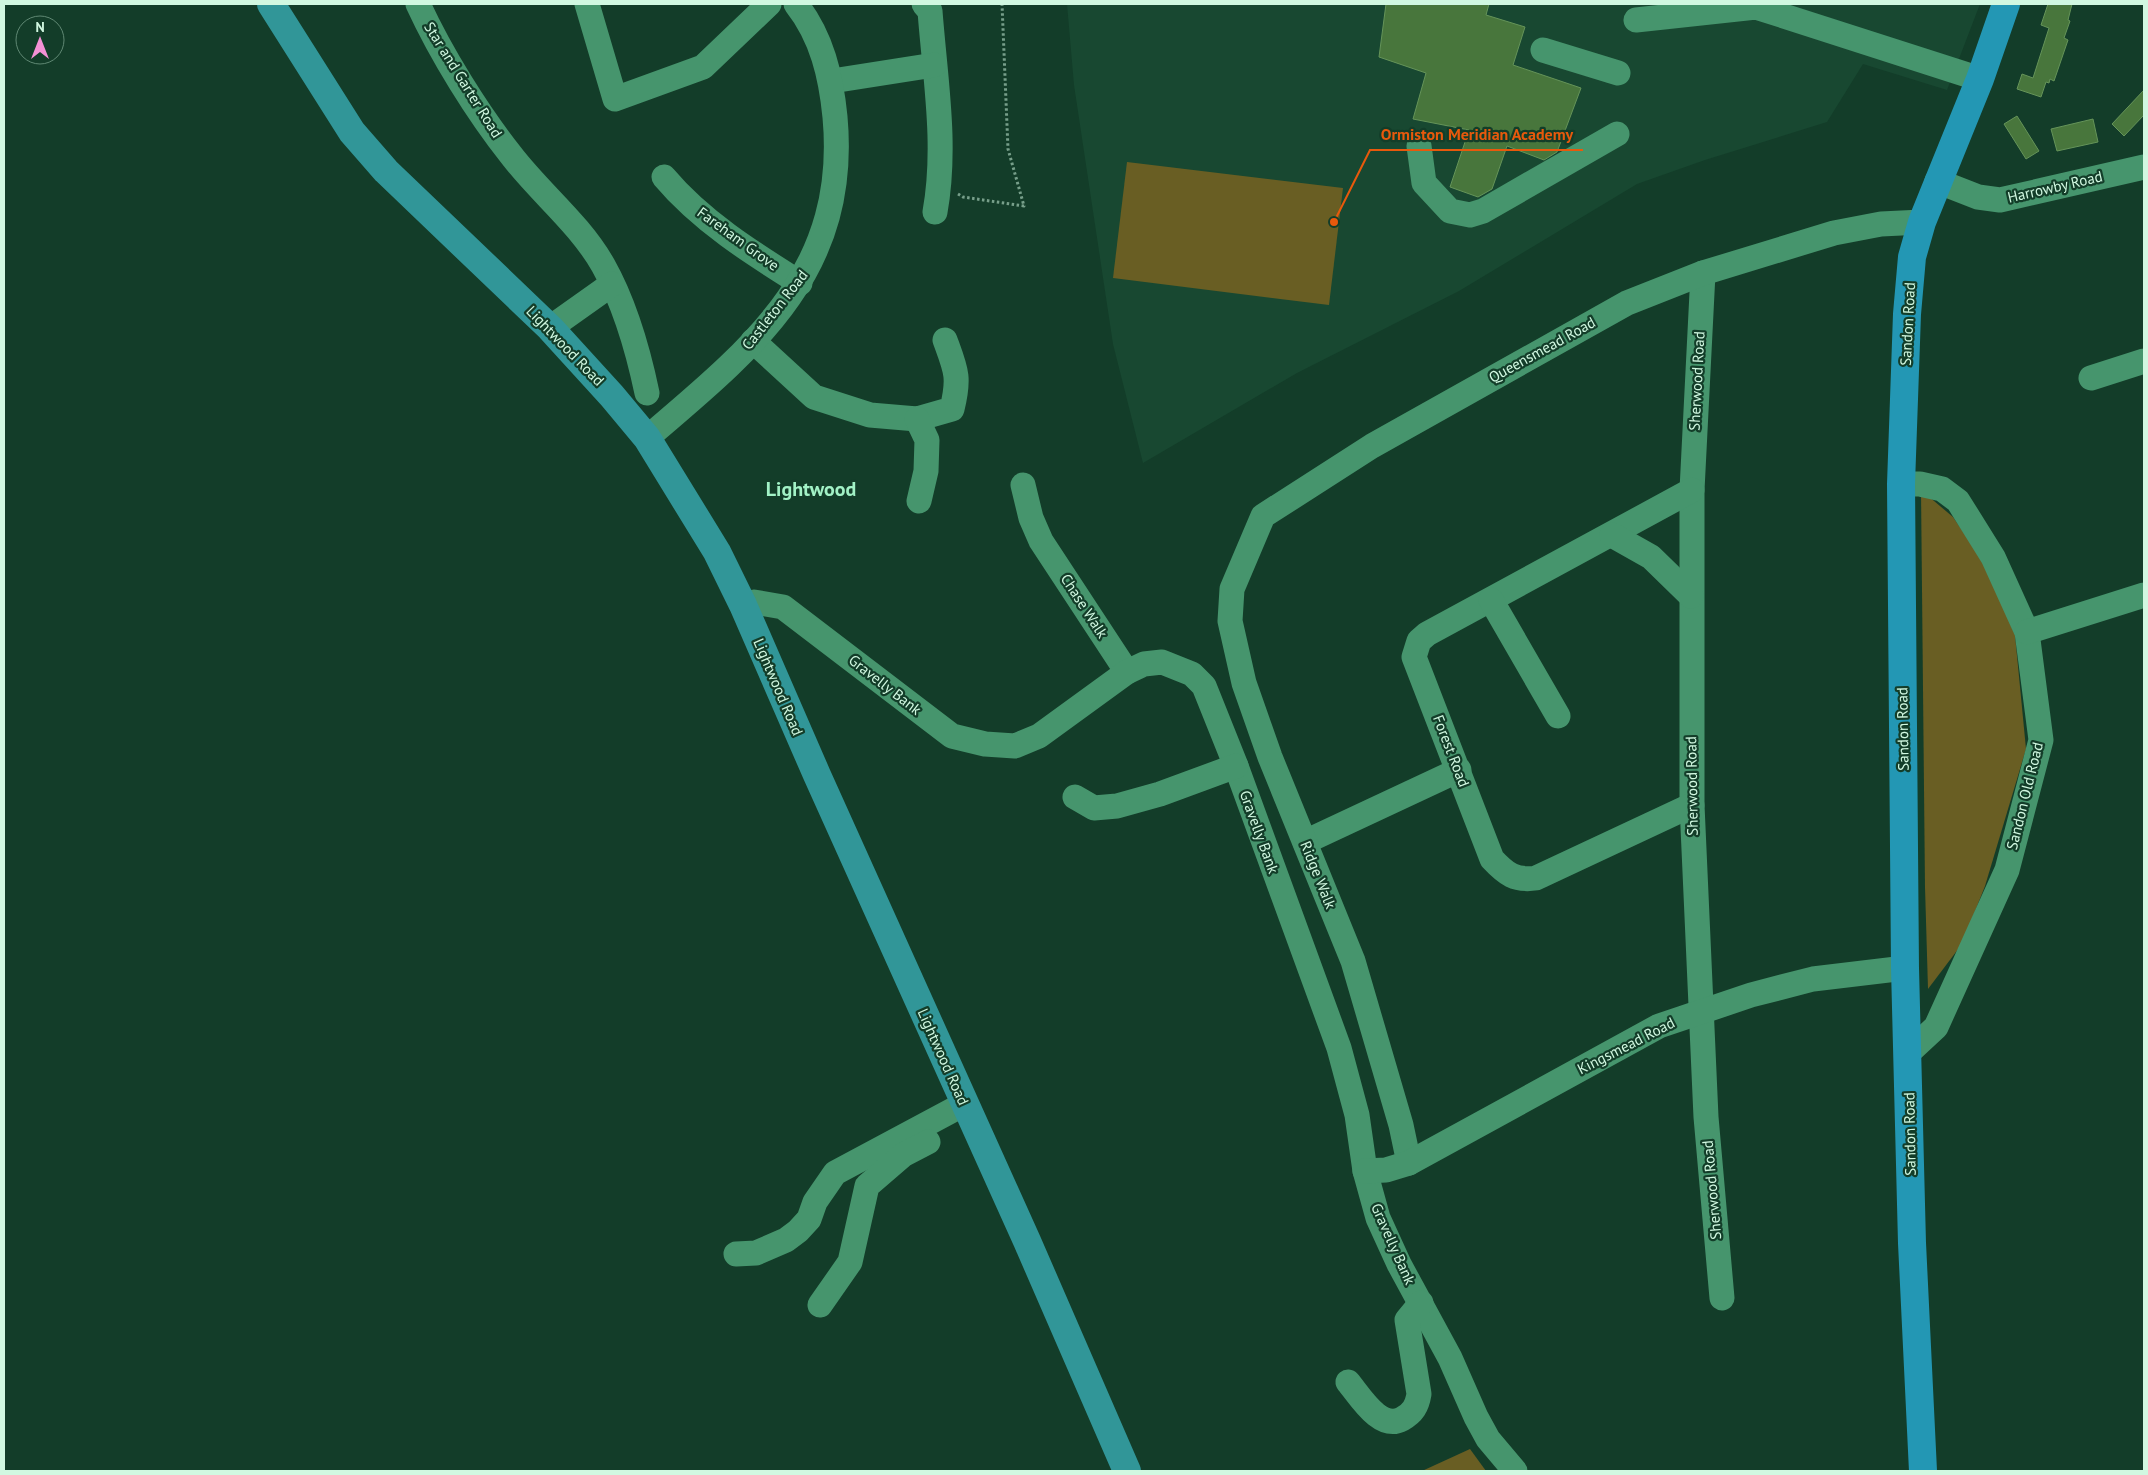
<svg xmlns="http://www.w3.org/2000/svg" width="2148" height="1475" viewBox="0 0 2148 1475" font-family="'PT Sans',sans-serif">
<style>
.built{fill:#184831}
.green{fill:#695e23}
.building{fill:#48763c;stroke:#659459}
.lines{fill:none;stroke-linecap:round;stroke-linejoin:round}
.path{stroke:#779f8a;stroke-width:3;stroke-dasharray:2.5 2.5;stroke-linecap:butt}
.minor{stroke:#46956d;stroke-width:25}
.major{stroke:#319698;stroke-width:28}
.highway{stroke:#2397b4;stroke-width:28}
.labels{text-anchor:middle;stroke-width:4.5;stroke-linejoin:round;paint-order:stroke}
.street-label{font-size:15px;fill:#d1f8e1;stroke:#133d29}
.district-label{font-size:20px;font-weight:bold;fill:#a2f2c6;stroke:#133d29}
.leader{fill:none;stroke:#e8590c;stroke-width:2}
.callout-dot{fill:#e8590c;stroke:#133d29;stroke-width:2}
.callout-label{font-size:16px;text-anchor:middle;font-weight:bold;fill:#e8590c;stroke:#133d29;stroke-width:4.5;stroke-linejoin:round;paint-order:stroke}
</style>
<rect width="100%" height="100%" fill="#133d29"/>
<!-- built -->
<polygon class="built" points="1067,4 1980,4 1947,90 1863,64 1827,122 1705,160 1637,184 1459,291 1297,373 1143,463 1113,344 1074,85"/>
<!-- green -->
<g class="green">
<polygon points="1127,162 1343,188 1329,305 1113,278"/>
<polygon points="1921,490 1953,517 1985,564 2015,635 2026,749 1985,886 1962,944 1928,989 1925,887"/>
<polygon points="1470,1449 1486,1471 1422,1471"/>
</g>
<!-- building -->
<g class="building">
<polygon points="1386,4 1489,4 1486,15 1525,27 1513,65 1581,88 1557,152 1544,160 1507,146 1492,189 1478,197 1450,187 1469,130 1413,119 1426,73 1379,57"/>
<polygon points="2048,4 2072,4 2068,20 2070,21 2064,38 2068,40 2054,81 2050,79 2049,83 2046,82 2041,97 2017,89 2022,74 2033,78 2049,28 2041,25"/>
<polygon points="2144,90 2144,115 2124,136 2112,124"/>
<polygon points="2017,116 2039,151 2026,159 2004,124"/>
<polygon points="2093,119 2098,142 2057,151 2051,129"/>
</g>
<g class="lines">
<!-- path -->
<polyline class="path" points="958,194 963,197 1024,206 1008,149 1002,4"/>
<!-- minor -->
<g class="minor">
<path d="M418 4C441 54 477 112 511 155 540 193 579 223 603 265 625 304 638 350 647 393"/>
<polyline points="587,4 615,99 703,67 769,4"/>
<path d="M924 4 930 11C935 78 947 145 935 212"/>
<polyline points="1636,20 1756,7 1980,79"/>
<polyline points="1543,50 1618,73"/>
<polyline points="832,81 934,65"/>
<polyline points="1419,146 1424,183 1450,211 1470,215 1483,211 1617,134"/>
<path d="M664 177C701 221 752 253 800 283"/>
<polyline points="1937,181 1978,197 2000,200 2144,167"/>
<polyline points="1703,273 1692,490 1692,805 1706,1117 1722,1298"/>
<polyline points="550,328 612,284"/>
<path d="M753 341 814 397 870 415 917 419 952 409C960 377 956 370 945 340"/>
<polyline points="2091,378 2144,361"/>
<polyline points="917,419 927,440 926,471 919,501"/>
<path d="M647 438C754 347 849 271 835 117 831 76 822 37 796 4"/>
<polyline points="1901,484 1920,484 1942,489 1958,501 1993,557 2027,632 2041,740 2007,870 1936,1027 1908,1053"/>
<polyline points="1023,485 1031,518 1041,541 1127,672"/>
<path d="M1692 490 1427 634 1419 641 1414 657 1492 859C1506 874 1515 881 1536 878L1692 805"/>
<polyline points="1612,535 1651,557 1691,596"/>
<polyline points="1491,600 1558,716"/>
<polyline points="743,605 754,602 783,607 952,736 985,744 1015,746 1039,736 1127,672 1144,664 1162,662 1192,674 1204,686 1236,766 1339,1048 1357,1115 1365,1171 1378,1218 1399,1264 1450,1358 1476,1417 1488,1439 1515,1471"/>
<polyline points="2027,632 2144,595"/>
<polyline points="1075,797 1094,808 1117,806 1160,794 1236,766"/>
<polyline points="1305,842 1459,770"/>
<polyline points="1409,1163 1401,1125 1353,961 1270,757 1244,683 1230,621 1232,589 1263,516 1372,446 1627,303 1703,273 1834,233 1881,224 1922,222"/>
<polyline points="1365,1171 1386,1170 1409,1163 1659,1026 1751,995 1813,979 1905,968"/>
<polyline points="736,1254 756,1253 786,1240 798,1231 809,1219 815,1202 835,1173 964,1104"/>
<polyline points="820,1305 850,1262 867,1186 903,1155 928,1142"/>
<path d="M1348 1382C1360 1396 1380 1431 1402 1419 1413 1413 1417 1406 1419 1394L1407 1320 1421 1303"/>
</g>
<!-- major -->
<polyline class="major" points="271,4 352,132 386,171 550,328 612,396 647,438 717,552 743,605 817,775 1027,1241 1127,1471"/>
<!-- highway -->
<polyline class="highway" points="1923,1471 1912,1243 1905,968 1901,484 1907,314 1912,257 1922,222 1980,79 2006,4"/>
</g>
<g class="labels">
<!-- street labels -->
<g class="street-label">
<text transform="translate(463 80) rotate(58)" y="5">Star and Garter Road</text>
<text transform="translate(2055 187) rotate(-13)" y="5">Harrowby Road</text>
<text transform="translate(738 239) rotate(36)" y="5">Fareham Grove</text>
<text transform="translate(775 310) rotate(-52)" y="5">Castleton Road</text>
<text transform="translate(1908 324) rotate(-87)" y="5">Sandon Road</text>
<text transform="translate(565 346) rotate(46)" y="5">Lightwood Road</text>
<text transform="translate(1542 350) rotate(-29)" y="5">Queensmead Road</text>
<text transform="translate(1697 381) rotate(-87)" y="5">Sherwood Road</text>
<text transform="translate(1084 606) rotate(57)" y="5">Chase Walk</text>
<text transform="translate(885 685) rotate(38)" y="5">Gravelly Bank</text>
<text transform="translate(778 687) rotate(67)" y="5">Lightwood Road</text>
<text transform="translate(1903 729) rotate(-91)" y="5">Sandon Road</text>
<text transform="translate(1451 751) rotate(69)" y="5">Forest Road</text>
<text transform="translate(1692 786) rotate(-91)" y="5">Sherwood Road</text>
<text transform="translate(2025 796) rotate(-76)" y="5">Sandon Old Road</text>
<text transform="translate(1259 832) rotate(70)" y="5">Gravelly Bank</text>
<text transform="translate(1318 875) rotate(68)" y="5">Ridge Walk</text>
<text transform="translate(1626 1046) rotate(-27)" y="5">Kingsmead Road</text>
<text transform="translate(943 1057) rotate(66)" y="5">Lightwood Road</text>
<text transform="translate(1910 1134) rotate(-91)" y="5">Sandon Road</text>
<text transform="translate(1712 1190) rotate(-95)" y="5">Sherwood Road</text>
<text transform="translate(1393 1244) rotate(66)" y="5">Gravelly Bank</text>
</g>
<!-- district labels -->
<g class="district-label">
<text x="811" y="496">Lightwood</text>
</g>
</g>
<!-- callouts -->
<path class="leader" d="M1334 222L1370 150H1583"/>
<circle class="callout-dot" cx="1334" cy="222" r="5"/>
<g class="callout-label">
<text x="1477" y="140">Ormiston Meridian Academy</text>
</g>
<!-- border -->
<rect width="2148" height="1475" fill="none" stroke="#d1f8e1" stroke-width="10"/>
<!-- north arrow -->
<g transform="translate(40 40)"><circle r="24" fill="#133d29" stroke="#5f8873"/>
<path d="M0-4L9 19L0 12L-9 19Z" fill="#f391d5"/>
<text y="-8" font-size="14" font-weight="bold" text-anchor="middle" fill="#d1f8e1">N</text>
</g>
</svg>
